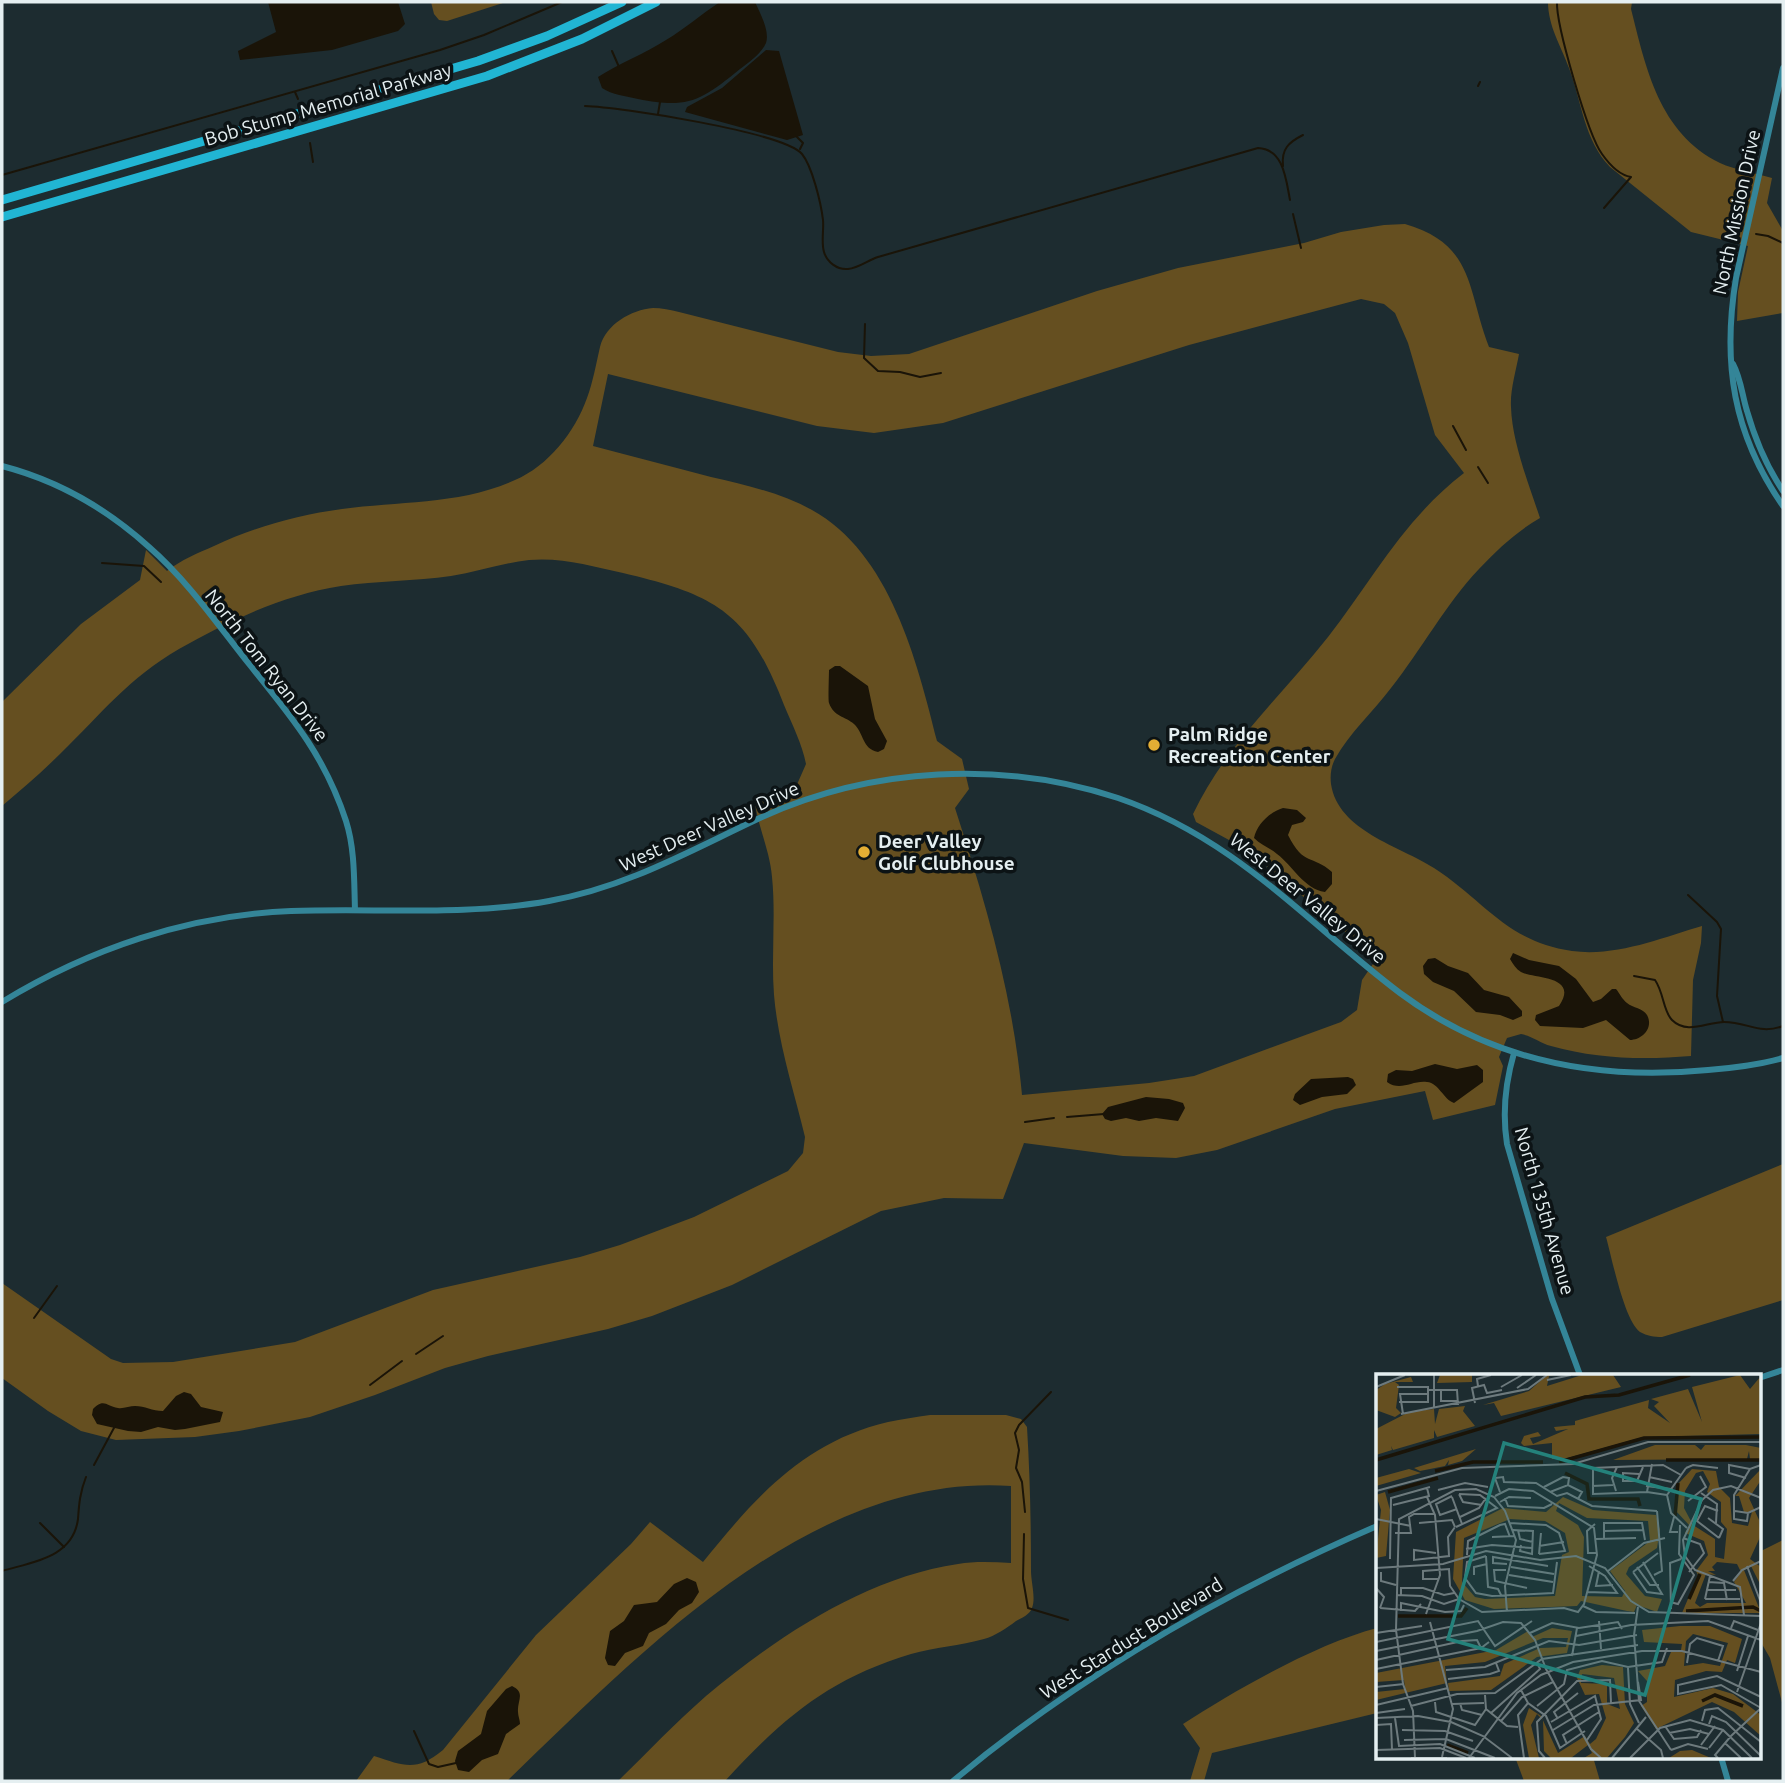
<svg xmlns="http://www.w3.org/2000/svg" width="1785" height="1783" viewBox="0 0 1785 1783" font-family="Ubuntu,sans-serif">
<style>
.green{fill:#654f20;fill-rule:evenodd}
.water{fill:#1a1408}
.lines{fill:none;stroke-linecap:round;stroke-linejoin:round}
.stream{stroke:#1a1408;stroke-width:2}
.secondary{stroke:#348598;stroke-width:6}
.highway{stroke:#21b5d3;stroke-width:9}
.poi-dot{fill:#e3ae34;stroke:#0c1315;stroke-width:2.5}
.labels{text-anchor:middle;stroke-width:7;stroke-linejoin:round;paint-order:stroke}
.street-label{font-size:19px;fill:#e5eff1;stroke:#0c1315}
.poi-label{font-size:19px;font-weight:bold;fill:#e5eff1;stroke:#0c1315;text-anchor:start}
.inset-river{fill:none;stroke:#1a1408;stroke-width:3.5}
.inset-road{fill:none;stroke:#6d7a7d;stroke-width:2}
.view{fill:#24827b;fill-opacity:0.15;stroke:#24827b;stroke-width:3.5}
.inset-edge{fill:none;stroke:#e5eff1;stroke-width:3.5}
</style>
<rect width="100%" height="100%" fill="#1d2c30"/>
<!-- green -->
<g class="green">
<polygon points="431,2 506,2 447,21 439,20 434,14"/>
<path d="M1548 2H1632L1631 9C1646 68 1659 133 1720 163 1735 170 1755 173 1772 178L1767 203 1783 231V313L1737 321 1738 292 1748 246 1691 232 1610 167C1584 140 1582 103 1569 68 1561 46 1548 26 1548 2Z"/>
<path d="M1405 224C1475 244 1467 290 1489 347L1519 354C1516 371 1510 390 1511 407 1512 442 1529 485 1540 518 1516 532 1498 549 1479 569 1445 605 1422 649 1391 688 1373 712 1350 732 1335 759 1331 767 1330 775 1331 784 1338 831 1400 846 1434 868 1485 901 1507 942 1572 951 1616 957 1661 938 1702 926L1701 943 1693 980 1691 1056C1644 1060 1597 1059 1551 1046 1540 1043 1532 1036 1521 1034L1507 1038 1499 1057 1503 1066 1495 1105 1433 1120 1425 1091 1335 1109 1217 1150 1176 1158 1123 1156 1024 1143 1003 1199 944 1198 881 1211 732 1285 652 1316 608 1329 488 1356 445 1368 375 1395 310 1417 239 1431 195 1437 116 1440 81 1431 48 1411 2 1378V1283L111 1359 123 1363 173 1362 295 1342 433 1290 580 1257 620 1245 694 1217 788 1171 803 1153 805 1137C794 1091 778 1043 774 995 771 956 776 916 772 877 770 852 759 829 755 804L795 789 806 764C802 744 792 724 784 705 748 612 716 595 623 573 592 566 561 557 529 560 503 563 477 572 451 576 415 581 377 581 341 586 283 595 229 621 179 649 129 678 101 714 61 753 42 772 22 789 2 806V702L81 624 140 580 146 550 167 571C181 560 198 553 214 546 255 527 297 515 342 509 399 501 460 505 515 480 548 466 575 432 587 398 593 382 596 364 600 347 606 324 631 310 653 308 661 308 671 310 679 312L838 352 871 356 909 354 1097 291 1178 268 1304 243 1341 232 1384 225ZM1361 299 1384 304 1395 313 1408 343 1435 435 1464 473C1404 519 1373 579 1328 637 1281 697 1227 743 1193 814L1196 822 1240 846 1262 862 1375 957V961L1362 980 1357 1010 1341 1022 1194 1076 1149 1083 1022 1095C1013 995 986 904 955 808L969 789 962 759 937 741C917 661 890 553 812 510 781 493 746 485 711 477 672 467 632 456 593 446L608 374 817 426 874 433 943 423 1189 345Z"/>
<path d="M1783 1164V1300L1662 1337C1654 1337 1647 1336 1640 1332 1624 1320 1612 1258 1606 1237Z"/>
<path d="M930 1415H1006L1021 1419 1027 1427C1030 1476 1031 1523 1031 1571 1031 1582 1036 1598 1032 1608 1030 1614 1022 1618 1016 1621 1007 1628 995 1636 984 1639 960 1646 935 1647 911 1654 828 1679 782 1719 725 1781H618C647 1753 675 1723 706 1696 777 1637 864 1578 958 1564 975 1561 993 1562 1011 1563V1486C810 1472 640 1654 507 1781H356L374 1756C405 1766 416 1772 443 1750L536 1635 631 1544 650 1522 703 1562C755 1498 803 1442 888 1422 902 1419 916 1417 930 1415Z"/>
<polygon points="1783,1540 1783,1706 1770,1658 1759,1639 1759,1552"/>
<path d="M1377 1628V1713L1212 1753 1204 1781H1190L1200 1748 1183 1724C1237 1689 1316 1644 1377 1628Z"/>
<polygon points="1515,1757 1593,1757 1600,1781 1524,1781"/>
</g>
<!-- water -->
<g class="water">
<polygon points="268,2 398,2 405,24 398,31 332,50 240,60 238,51 276,32"/>
<path d="M720 2H755C760 13 770 31 766 43 761 54 749 62 740 69 701 101 688 109 638 99 626 96 612 95 602 88L598 77C620 63 644 54 666 40 685 29 701 14 720 2Z"/>
<polygon points="766,50 779,51 803,135 787,140 685,112 687,107 722,88"/>
<path d="M835 666H840L868 686 875 719 887 741 884 749 878 752C862 749 864 733 854 724 845 716 834 717 829 703 828 699 829 675 829 670Z"/>
<path d="M1283 808 1297 810 1306 818 1303 822 1292 825 1288 835C1304 867 1312 854 1332 872V884L1325 892C1304 889 1293 866 1277 854 1270 848 1261 845 1254 838 1257 824 1270 812 1283 808Z"/>
<path d="M1513 953 1529 960 1559 966 1576 979 1593 1002 1601 999 1612 989H1616C1620 994 1622 999 1627 1003 1633 1008 1643 1008 1647 1015 1654 1028 1642 1040 1630 1040L1606 1020 1583 1028 1540 1026 1535 1020 1536 1015 1559 1006C1580 975 1533 979 1521 972 1516 969 1513 964 1510 959Z"/>
<polygon points="1435,958 1448,966 1468,973 1484,990 1509,997 1522,1011 1522,1016 1513,1020 1500,1015 1476,1012 1454,991 1433,982 1424,974 1423,966 1428,959"/>
<path d="M1435 1064 1457 1069 1477 1065 1483 1070V1082L1454 1103C1443 1099 1439 1083 1427 1082 1412 1080 1401 1092 1387 1082L1388 1074 1396 1070 1412 1071Z"/>
<polygon points="1348,1077 1353,1079 1356,1085 1347,1094 1322,1097 1300,1105 1293,1100 1295,1094 1311,1079"/>
<polygon points="1146,1097 1169,1099 1183,1103 1185,1108 1178,1121 1156,1118 1139,1121 1126,1118 1111,1121 1105,1119 1102,1114 1108,1107"/>
<path d="M184 1392 191 1394 201 1407 223 1412 220 1422 185 1429 175 1430 158 1427 141 1432 128 1431 97 1424 92 1415 93 1409C104 1398 106 1406 118 1408 123 1409 130 1406 135 1406 145 1406 152 1411 163 1411L176 1396Z"/>
<polygon points="687,1578 696,1582 699,1592 692,1603 679,1610 666,1624 649,1633 643,1646 625,1653 615,1666 608,1665 605,1658 610,1631 624,1621 634,1605 657,1602 674,1584"/>
<path d="M512 1686C526 1693 517 1700 518 1712 518 1716 520 1720 520 1724L506 1734 498 1754 482 1760 469 1772 458 1770 455 1761 458 1751 481 1734 487 1711 506 1689Z"/>
</g>
<g class="lines">
<!-- stream -->
<g class="stream">
<path d="M1557 2C1556 25 1588 135 1602 154 1609 164 1619 175 1631 177L1604 208"/>
<polyline points="612,51 619,67"/>
<polyline points="1478,86 1480,82"/>
<polyline points="295,92 298,99"/>
<path d="M585 106C619 107 783 132 802 154 812 166 821 203 823 220 824 230 821 242 824 252 827 262 837 270 848 269 859 268 868 260 878 257L1258 148C1284 149 1286 180 1290 200"/>
<polyline points="658,114 660,102"/>
<polyline points="797,137 803,143 800,149"/>
<polyline points="310,143 313,162"/>
<path d="M1283 166C1281 149 1289 142 1303 135"/>
<polyline points="2,175 440,50 484,35 562,2"/>
<polyline points="1736,210 1733,224 1738,230"/>
<polyline points="1293,214 1301,248"/>
<polyline points="1756,234 1768,236 1783,243"/>
<polyline points="865,324 864,358 878,371 900,372 920,377 941,373"/>
<polyline points="1453,426 1466,450"/>
<polyline points="1478,467 1488,483"/>
<polyline points="102,563 144,566 161,582"/>
<polyline points="1688,895 1717,922 1721,929 1717,996 1723,1022"/>
<path d="M1634 976 1655 980C1664 993 1663 1011 1672 1020 1687 1035 1707 1022 1724 1022 1748 1022 1759 1035 1783 1026"/>
<polyline points="1067,1117 1104,1114"/>
<polyline points="1025,1122 1054,1118"/>
<polyline points="34,1318 57,1286"/>
<polyline points="416,1354 443,1336"/>
<polyline points="370,1385 402,1361"/>
<polyline points="94,1465 115,1426"/>
<polyline points="1025,1512 1022,1482 1016,1468 1019,1450 1015,1433 1019,1425 1051,1392"/>
<polyline points="40,1523 64,1547"/>
<polyline points="1024,1534 1023,1579 1028,1608 1068,1620"/>
<path d="M2 1571C32 1562 73 1558 78 1519 79 1504 80 1492 86 1477"/>
<polyline points="414,1731 429,1764 438,1767 456,1763"/>
</g>
<!-- secondary -->
<g class="secondary">
<path d="M1783 68 1736 278C1722 363 1733 434 1783 506"/>
<path d="M1733 364C1741 379 1742 395 1747 411 1755 439 1767 467 1783 491"/>
<path d="M2 466C56 480 107 509 149 547 187 580 218 625 249 664 291 716 325 756 346 821 355 849 354 881 355 910"/>
<path d="M2 1002C89 949 188 915 291 911 374 908 468 916 549 901 628 887 691 850 762 817 872 767 1003 760 1118 798 1235 838 1305 921 1400 993 1491 1061 1596 1081 1708 1070 1733 1068 1758 1065 1783 1058"/>
<path d="M1514 1053C1505 1084 1502 1112 1507 1144L1552 1299 1580 1375"/>
<polyline points="1759,1378 1783,1370"/>
<polyline points="1721,1757 1728,1781"/>
<path d="M953 1781C1081 1674 1224 1592 1377 1526"/>
</g>
<!-- highway -->
<g class="highway">
<polyline points="2,200 478,61 547,36 622,2"/>
<polyline points="2,217 487,76 582,39 656,2"/>
</g>
</g>
<!-- markers -->
<g class="poi-dot">
<circle cx="1154" cy="745" r="7"/>
<circle cx="864" cy="852" r="7"/>
</g>
<g class="labels">
<!-- street labels -->
<g class="street-label">
<text transform="translate(328 104) rotate(-16)" y="7">Bob Stump Memorial Parkway</text>
<text transform="translate(1736 212) rotate(-78)" y="7">North Mission Drive</text>
<text transform="translate(267 665) rotate(52)" y="7">North Tom Ryan Drive</text>
<text transform="translate(709 826) rotate(-24)" y="7">West Deer Valley Drive</text>
<text transform="translate(1308 898) rotate(39)" y="7">West Deer Valley Drive</text>
<text transform="translate(1545 1211) rotate(74)" y="7">North 135th Avenue</text>
<text transform="translate(1131 1638) rotate(-32)" y="7">West Stardust Boulevard</text>
</g>
<!-- poi labels -->
<g class="poi-label">
<text x="1168" y="741">Palm Ridge<tspan x="1168" dy="22">Recreation Center</tspan></text>
<text x="878" y="848">Deer Valley<tspan x="878" dy="22">Golf Clubhouse</tspan></text>
</g>
</g>
<!-- overview -->
<g transform="translate(1376 1374)">
<rect width="385" height="385" fill="#1d2c30"/>
<path d="M64 1H96V8L61 9ZM171 1H178L173 2 171 12 206 1H237L245 13 125 42 118 29 107 31 153 17ZM364 1 374 15 385 2V60L267 63 188 85H176V69L148 72 145 69 148 62 162 58 165 62 154 64 157 70 192 55 180 57 178 53 199 51V47L273 26 272 34 294 49 278 32 283 28 275 25 312 15 326 48 316 13ZM35 3 37 8H19L23 11 20 34 25 39 19 43 0 36V16L9 10ZM89 32 87 37 99 52 61 63 58 56V64L17 76 15 72 16 76 0 81V55L33 38 58 35 59 50 63 35ZM279 71H319L325 76 329 71H370L385 74V85H374L373 77 371 85 237 86ZM100 75 86 87 72 91 73 86 69 92 44 97 38 94ZM33 95 45 99 0 112V104ZM316 95 340 97 343 113 354 124 356 149 372 152 376 138H368L363 122H359L385 95V106L373 124 383 146 385 161 374 185 385 193V212L375 192 368 196 385 239H306L322 201 320 197 332 181 328 167 309 159 313 151 299 136 302 110ZM327 97 334 110 331 118 345 128V148L351 155 348 185 339 183V165L317 151 308 134 309 117 320 99ZM341 188 361 190 365 198 358 208 370 229H331L324 233 319 229 330 200 340 201 332 197H339L336 193ZM9 118 14 136 10 182 0 184 5 136 0 121ZM187 123 217 136 280 141 284 156 281 174 253 193 250 200 269 222 286 225 281 238 261 231 258 238 251 237 205 227 201 232 118 235 89 226 77 205 80 158 127 134 170 138ZM183 129 211 144 272 147 274 167 234 197 249 217 246 223 206 222 208 163 202 151 180 137ZM134 145 169 147 189 159 193 178 186 181 179 222 109 225 99 223 86 208 88 164ZM304 252H334L366 265 359 289 351 286 346 298 330 297 299 306 298 323 337 314 357 320 385 341V362L358 338 336 328 280 355 265 332 271 328V307L262 297 289 292 295 278 305 276 306 270 268 268 266 256ZM317 260 352 269 344 292 327 289 308 292 310 267ZM176 254 196 257 191 279 161 283 115 316 73 317 72 309 124 302 128 290 164 274 190 273 192 264H167L109 288 69 292 71 309 0 326V318L29 315 28 306 0 308V299L120 276 152 257 156 263ZM226 291 247 293 249 330 258 349 249 363 231 384H208L216 379 212 371 195 384H175L168 377 167 346 161 340 155 351 163 384H153L147 351 153 334 165 342 182 379 209 362 214 370 220 365 230 344 223 320 209 321 201 304 204 296ZM206 300 238 304 244 335 231 330V310L205 309ZM316 376 335 384H293L304 377Z" fill="#654f20" fill-rule="evenodd"/>
<path class="inset-river" d="M0 86 209 23 243 21 314 1M290 86H385M183 88 268 64 385 63M59 97 97 88H167M189 99 211 110 213 125H262L264 132M12 118 62 104M299 142 302 109M313 225 324 200M310 237 377 233 385 237M22 242H85L91 234M326 327 339 321 367 332M71 371 92 379"/>
<path class="inset-road" d="M58 1V33M171 6 195 1M102 12 101 5 115 1M0 13 29 1M21 13H52V28H23M125 13 146 1M141 14 160 1M52 16H81L82 31M65 16V27H81M99 29 96 14 108 11 111 19 126 16M25 40 152 15 171 1M27 40 24 20H52M310 94 317 91 342 94M263 100 247 99V107H261L267 93M273 103 296 108M370 104 353 99V91L374 95 385 91M216 112 237 111M270 112 295 115M168 113 187 103 193 104 192 111M62 116 89 109 112 113M0 117 86 94 197 90 272 68H385M240 117 236 104 241 93M124 118 119 104 127 103 128 108 160 109 181 122 191 119 216 132 281 137M174 118 192 111 206 118 202 125M271 118 276 90M325 119 341 130 340 149M83 120 87 128 106 131M291 121 271 118 217 120V94L287 91 305 101M291 121 295 139 311 154M291 121 310 94M76 122 60 130 64 141 81 135M76 123 86 150M129 124 132 132 168 134 176 130M312 127 330 113 324 102M124 128 133 123 155 124M17 131 53 122 51 114M342 137 329 132 321 147 343 164M359 137 372 139 385 133M372 139 371 147 358 145V121L374 95M84 143 103 134 110 124M298 143 294 158H302M332 144 347 155 343 164M0 145 35 152M43 149 76 146 79 153M134 149 170 151 183 159 189 177 163 180M219 150 211 157 212 179H221M80 153 121 134 104 121 83 120M137 156 157 157 156 180 144 177 145 171M142 156 144 165 157 168M228 157 268 156M19 159H35L33 143 38 140H59M116 163 139 162M307 164 324 170 328 179 313 198M220 165 260 164M228 165V149H266L269 166M163 172 188 168M90 175 116 171 156 174M60 179 38 176V186L73 182 72 163 79 153M163 180 165 159M91 181 92 167 124 151 129 150 134 163M110 182 91 188 89 204 100 219 116 222 177 219 181 188M110 182 112 213 122 215 125 221M14 185 15 124 54 113M131 190 117 189V183L172 192M371 192 385 229M135 193 178 200M261 193 274 211H283M0 194 67 190 110 177 164 186 200 182 229 194 255 227 273 238 385 242M130 196H118L119 207 151 214M223 197 220 212 237 211M232 197 268 169 289 164M5 198V207L20 211M257 198 271 218 286 220 267 188M257 198 282 179M98 201V193L111 190M133 201 177 208M278 201 286 197 281 137M63 205H47V197L73 195 74 212 83 225 106 238 188 234 202 238 208 230 221 181 218 154 157 117 133 115 119 122M357 207 366 196 385 187M332 208 348 209 351 226M0 214 8 223 4 234M330 216H360M211 218 241 219 229 202 213 192M20 221 46 222 68 230 83 225M25 221V214H47L68 221 78 219M329 225H364M329 225 334 202M294 228 302 230 318 201 303 180 304 151M207 232 220 238 259 239M262 233 258 261 263 327 295 376M4 234 39 237 45 230M295 235 294 189 305 185M25 237V229L69 238 85 237 88 231M50 240 64 201 59 141 51 123M368 241 364 213 319 196 309 182 307 166 326 126 337 116 355 112 385 124M223 247 225 275M54 248 77 335 66 383M355 254 358 247 382 256M0 259 46 252M154 259 176 249 203 254 242 248 246 255M200 262 255 251 332 247 385 266M0 268 102 247 119 272 156 247M0 277 101 257 127 248 145 249 159 266 170 295 215 375 225 384M196 282 201 254M0 286 86 267 101 266 105 274M311 289 314 270 321 264 347 272 342 287M252 294 254 330 263 349M0 295 105 274 113 268M70 296 109 293 173 267 203 271 261 261M361 297 372 262M72 305 114 300 123 297 120 289M0 313 28 310M145 316 152 329 170 342 184 374 209 357M361 318 385 249M109 321 110 335 131 352 142 353M385 323 341 302 302 311V320L345 311 385 334M59 328 60 338 99 351 110 335M84 329 86 336 106 341M76 330 108 329M0 331 72 314M35 332 81 320 119 319 166 285 262 271M161 332 188 310 191 296 226 287 252 293 286 288 291 274M0 339 29 335M115 339 164 295 161 288M0 344 42 342 75 348 107 362 136 384M19 344 23 372 64 370 99 384M182 345 178 338 202 319M125 347 146 323 177 308M326 347 329 336 342 334 385 368M175 348 219 322 225 345 211 366M333 350 336 342 350 348 385 382M0 351 15 350 16 376M289 352 298 365 321 363 325 356M260 354 285 376 287 384M26 356 69 357 97 367M177 356 218 331 265 326 262 308M293 359 314 355 333 360M28 366 70 365 119 384M349 369 365 384M191 370 187 361 223 338M325 371 339 352M333 374 347 356M0 376 64 374 90 384M295 376 312 370 332 375M35 384H71M39 384 37 337 27 310 20 256 23 145 79 116 100 115 118 123 129 137 140 166 129 212 131 238M93 384 141 319 165 301 197 288 266 277H306L385 298M148 384 142 341 152 329M169 384 163 377 161 348 201 307 234 306 235 329M236 384 270 343M254 384 284 354 314 346 347 356 376 384M342 384 339 381 355 362 385 334"/>
<path class="view" d="M128 69 325 125 269 321 72 265Z"/>
<rect width="385" height="385" class="inset-edge"/>
</g>
<!-- border -->
<rect width="1785" height="1783" fill="none" stroke="#e5eff1" stroke-width="7"/>
</svg>
